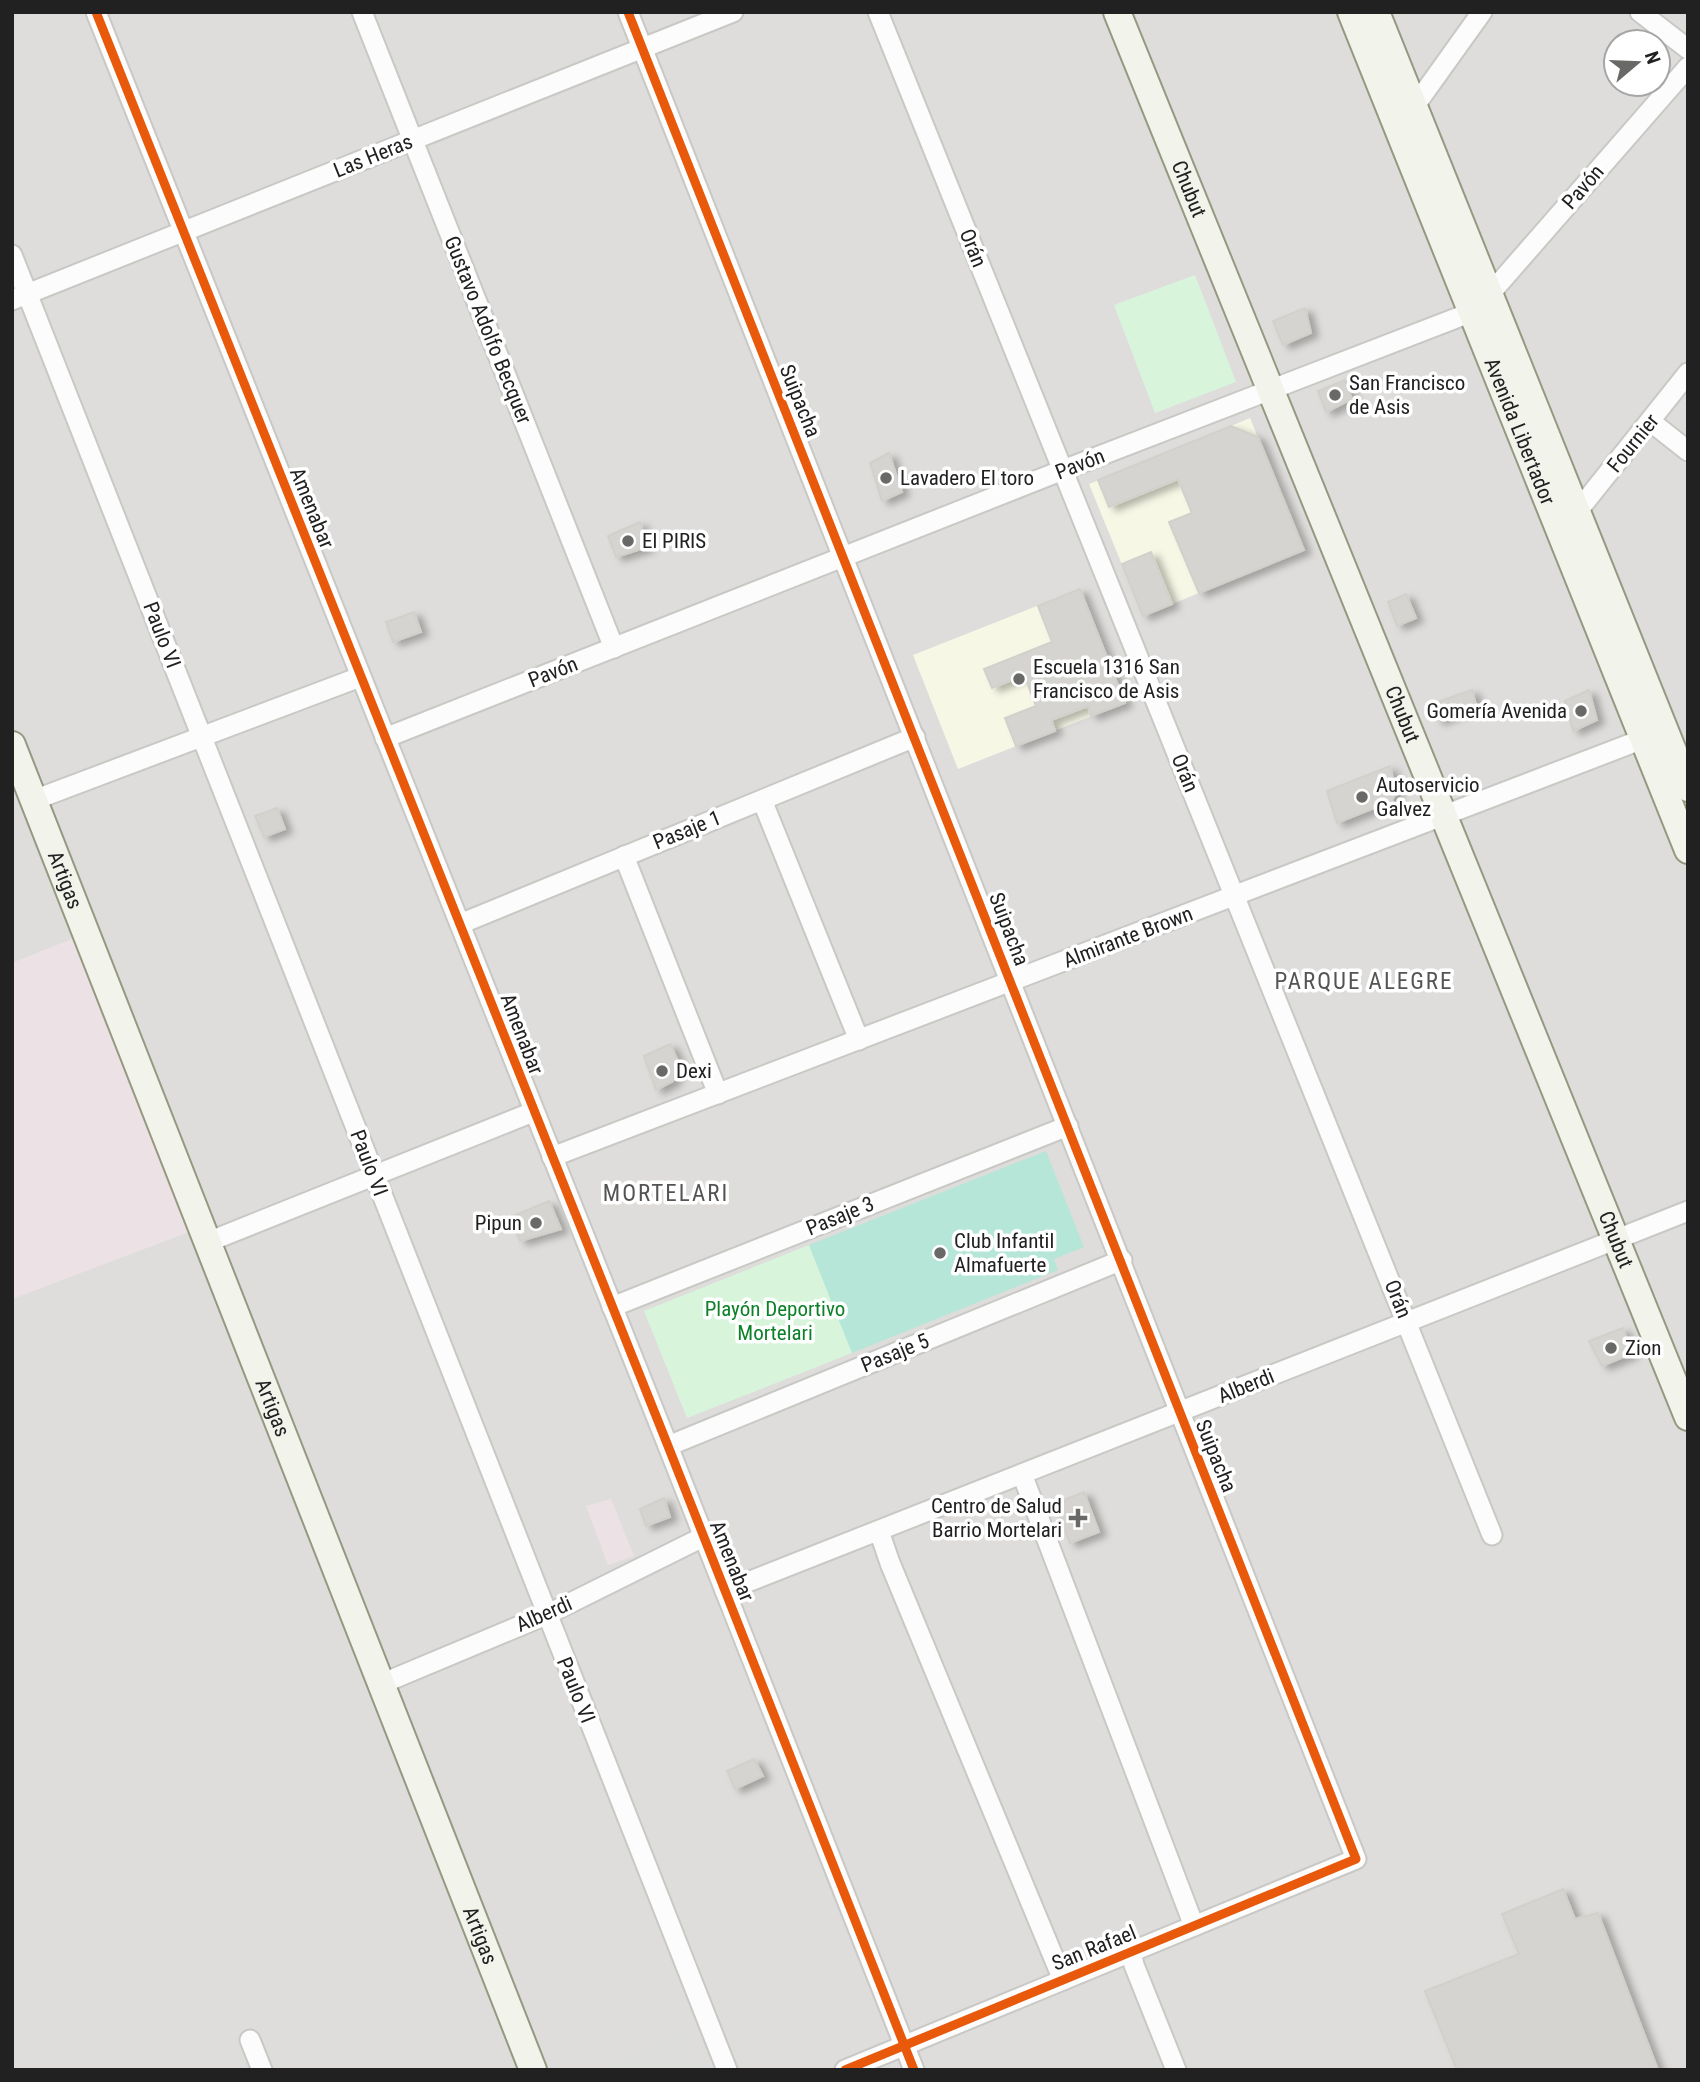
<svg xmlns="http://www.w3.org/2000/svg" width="1700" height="2082" viewBox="0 0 1700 2082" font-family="'Roboto Condensed',sans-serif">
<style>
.residential{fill:#dedddb;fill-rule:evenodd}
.industrial{fill:#ece2e6}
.education{fill:#f6f7e5}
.religious{fill:#dddddb}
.park{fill:#d8f5dc}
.pitch{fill:#b5e6d8}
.building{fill:#d6d4d0;stroke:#d2d0ca;stroke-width:2;filter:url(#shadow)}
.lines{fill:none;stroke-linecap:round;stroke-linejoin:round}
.street-casing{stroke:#c8c8c5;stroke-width:23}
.secondary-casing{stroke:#949980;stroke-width:30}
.street{stroke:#fdfcfc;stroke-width:19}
.secondary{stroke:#f2f4ec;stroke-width:26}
.cycleway-casing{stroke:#fff;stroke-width:13}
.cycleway{stroke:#e8590c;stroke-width:9}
.poi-dot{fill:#696967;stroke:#fff;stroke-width:2.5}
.labels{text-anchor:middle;stroke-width:7;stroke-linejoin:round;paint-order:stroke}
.street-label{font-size:21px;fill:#212121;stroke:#fff}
.poi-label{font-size:21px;fill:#212121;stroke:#fff;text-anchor:start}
.park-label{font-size:21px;fill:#0c8128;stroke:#fff}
.neighbourhood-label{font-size:23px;letter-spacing:2px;fill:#545454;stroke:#fff}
</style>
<defs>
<filter id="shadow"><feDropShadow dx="7" dy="4" stdDeviation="3.5" flood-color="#0004"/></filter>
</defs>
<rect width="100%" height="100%" fill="#efeee9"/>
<!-- residential -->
<path class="residential" d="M12 12H1688V2070H12ZM1616 42H1658V84H1616Z"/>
<!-- industrial -->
<g class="industrial">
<polygon points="74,938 189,1232 12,1299 12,963"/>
<polygon points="611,1499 634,1556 608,1565 586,1506"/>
</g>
<!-- education -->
<g class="education">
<polygon points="1250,418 1304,550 1143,616 1089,484"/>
<polygon points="1080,589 1125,703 958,769 913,655"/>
</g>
<!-- religious -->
<polygon class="religious" points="683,2031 700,2070 619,2070 615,2059"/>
<!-- park -->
<g class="park">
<polygon points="1195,275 1236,382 1155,413 1114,305"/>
<polygon points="809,1245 852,1353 687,1418 644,1311"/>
</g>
<!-- pitch -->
<polygon class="pitch" points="1046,1151 1084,1247 1054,1259 1058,1270 852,1353 809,1245"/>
<!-- building -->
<g class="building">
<polygon points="1305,308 1311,333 1283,345 1273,321"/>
<polygon points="1345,380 1352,399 1326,412 1318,391"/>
<polygon points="1231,426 1258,437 1304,550 1199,593 1169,522 1192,513 1178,479 1109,507 1098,480"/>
<polygon points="889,453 902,492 882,501 870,463"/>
<polygon points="640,522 647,547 616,557 608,536"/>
<polygon points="1151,552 1172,604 1143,616 1122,564"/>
<polygon points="1080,589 1125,703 1091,716 1088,706 1051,720 1055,731 1016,746 1005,718 1036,706 1024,675 992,688 984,669 1052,642 1038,606"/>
<polygon points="1406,594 1416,618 1397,626 1388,602"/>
<polygon points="414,612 421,632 393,642 386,622"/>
<polygon points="1472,690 1476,705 1437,721 1432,704"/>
<polygon points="1589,690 1597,720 1573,731 1565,701"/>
<polygon points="1390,766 1396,792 1392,801 1337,823 1327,791"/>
<polygon points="277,808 285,829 264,837 255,816"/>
<polygon points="670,1044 678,1061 673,1081 656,1090 644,1056"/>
<polygon points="549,1201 561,1229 520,1241 511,1217"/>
<polygon points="1623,1328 1631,1354 1602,1366 1589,1341"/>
<polygon points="1084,1492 1099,1532 1070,1543 1058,1514 1066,1499"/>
<polygon points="664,1498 670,1517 646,1526 640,1509"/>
<polygon points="754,1759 763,1776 735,1789 727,1771"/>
<polygon points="1563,1889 1575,1919 1598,1913 1658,2070 1457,2070 1425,1991 1519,1954 1502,1914"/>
</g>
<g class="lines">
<defs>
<g id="street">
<polyline points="96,12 668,1446 914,2070"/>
<polyline points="362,12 614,648"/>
<polyline points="628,12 1356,1859 845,2070"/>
<polyline points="878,12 1492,1535"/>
<polyline points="1640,12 1688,49"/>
<polyline points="1414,107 1482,12"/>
<polyline points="12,255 727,2070"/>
<polyline points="12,300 733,12"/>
<polyline points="1650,421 1688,451"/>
<polyline points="1577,512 1688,373"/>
<polyline points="385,738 1063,470 1472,312 1489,295 1688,67"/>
<polyline points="34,800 360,677"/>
<polyline points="762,800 859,1040"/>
<polyline points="624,856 718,1094"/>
<polyline points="460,924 915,737"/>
<polyline points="552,1157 1656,734"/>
<polyline points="208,1242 533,1112"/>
<polyline points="612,1307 1068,1126"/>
<polyline points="668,1446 1122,1260"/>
<polyline points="1022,1474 1194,1926"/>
<polyline points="879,1531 890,1563 1063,1980"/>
<polyline points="725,1591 1688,1211"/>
<polyline points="381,1684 546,1615 703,1537"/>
<polyline points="1131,1952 1134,1965 1176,2070"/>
<polyline points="250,2040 262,2070"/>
</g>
<g id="secondary">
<path id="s1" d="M1117 12 1688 1417"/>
<path id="s2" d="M1351 12 1688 850"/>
<polyline points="1376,12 1688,788"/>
<path id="s3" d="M12 745 533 2070"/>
</g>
</defs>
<!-- street casing -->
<use href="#street" class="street-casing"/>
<!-- secondary casing -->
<use href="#secondary" class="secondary-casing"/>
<!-- street -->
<use href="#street" class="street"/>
<!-- secondary -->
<use href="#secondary" class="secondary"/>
<defs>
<g id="cycleway">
<polyline points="96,12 668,1446 914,2070"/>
<polyline points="628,12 1356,1859 845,2070"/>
</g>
</defs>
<!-- cycleway casing -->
<use href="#cycleway" class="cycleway-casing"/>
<!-- cycleway -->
<use href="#cycleway" class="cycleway"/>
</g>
<!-- markers -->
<g class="poi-dot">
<circle cx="1335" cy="395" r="7"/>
<circle cx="886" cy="478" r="7"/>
<circle cx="628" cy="541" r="7"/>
<circle cx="1019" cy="679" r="7"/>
<circle cx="1581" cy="711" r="7"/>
<circle cx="1362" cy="797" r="7"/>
<circle cx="662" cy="1071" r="7"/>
<circle cx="536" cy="1223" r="7"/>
<circle cx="940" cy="1253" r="7"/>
<circle cx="1611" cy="1348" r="7"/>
<path d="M1074.5 1507.5h7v7h7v7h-7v7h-7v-7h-7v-7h7z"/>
</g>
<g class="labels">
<!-- street labels -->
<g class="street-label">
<text transform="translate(373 156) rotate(-22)" y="7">Las Heras</text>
<text transform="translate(1583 187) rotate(-49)" y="7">Pavón</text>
<text dy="7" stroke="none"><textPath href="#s1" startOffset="191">Chubut</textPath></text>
<text transform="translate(973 248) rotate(68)" y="7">Orán</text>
<text transform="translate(488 330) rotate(68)" y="7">Gustavo Adolfo Becquer</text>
<text transform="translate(800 401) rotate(68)" y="7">Suipacha</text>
<text dy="7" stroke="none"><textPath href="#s2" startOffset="452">Avenida Libertador</textPath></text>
<text transform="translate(1633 443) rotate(-51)" y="7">Fournier</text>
<text transform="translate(1080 464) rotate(-21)" y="7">Pavón</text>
<text transform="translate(312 508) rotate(68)" y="7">Amenabar</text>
<text transform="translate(162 635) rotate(69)" y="7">Paulo VI</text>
<text transform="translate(553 672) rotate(-21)" y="7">Pavón</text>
<text dy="7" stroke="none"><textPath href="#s1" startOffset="758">Chubut</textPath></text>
<text transform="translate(1185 773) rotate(68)" y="7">Orán</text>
<text transform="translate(687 830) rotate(-22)" y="7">Pasaje 1</text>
<text dy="7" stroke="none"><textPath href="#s3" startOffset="145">Artigas</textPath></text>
<text transform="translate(1009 929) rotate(69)" y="7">Suipacha</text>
<text transform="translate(1128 937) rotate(-21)" y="7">Almirante Brown</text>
<text transform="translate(522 1034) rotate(69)" y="7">Amenabar</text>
<text transform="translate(369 1163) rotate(69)" y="7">Paulo VI</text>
<text transform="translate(840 1216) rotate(-22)" y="7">Pasaje 3</text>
<text dy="7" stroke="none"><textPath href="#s1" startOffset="1325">Chubut</textPath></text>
<text transform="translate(1398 1299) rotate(68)" y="7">Orán</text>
<text transform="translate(895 1353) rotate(-22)" y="7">Pasaje 5</text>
<text transform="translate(1246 1386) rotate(-22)" y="7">Alberdi</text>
<text dy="7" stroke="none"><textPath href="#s3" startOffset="712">Artigas</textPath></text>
<text transform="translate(1216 1456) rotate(68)" y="7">Suipacha</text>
<text transform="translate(732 1561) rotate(68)" y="7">Amenabar</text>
<text transform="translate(544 1614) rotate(-24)" y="7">Alberdi</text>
<text transform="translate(576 1690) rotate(68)" y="7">Paulo VI</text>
<text dy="7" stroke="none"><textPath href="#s3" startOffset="1279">Artigas</textPath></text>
<text transform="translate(1094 1948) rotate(-22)" y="7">San Rafael</text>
</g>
<!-- poi labels -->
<g class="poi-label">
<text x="1349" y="390">San Francisco<tspan x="1349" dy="24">de Asis</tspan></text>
<text x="900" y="485">Lavadero El toro</text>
<text x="642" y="548">El PIRIS</text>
<text x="1033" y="674">Escuela 1316 San<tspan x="1033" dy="24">Francisco de Asis</tspan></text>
<text x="1567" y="718" text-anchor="end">Gomería Avenida</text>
<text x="1376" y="792">Autoservicio<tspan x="1376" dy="24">Galvez</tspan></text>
<text x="676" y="1078">Dexi</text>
<text x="522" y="1230" text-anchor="end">Pipun</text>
<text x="954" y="1248">Club Infantil<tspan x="954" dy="24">Almafuerte</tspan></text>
<text x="1625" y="1355">Zion</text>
<text x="1062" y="1513" text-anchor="end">Centro de Salud<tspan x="1062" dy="24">Barrio Mortelari</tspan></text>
</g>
<!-- park labels -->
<g class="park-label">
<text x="775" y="1316">Playón Deportivo<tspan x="775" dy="24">Mortelari</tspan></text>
</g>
<!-- neighbourhood labels -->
<g class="neighbourhood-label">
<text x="1364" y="989">PARQUE ALEGRE</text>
<text x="666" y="1201">MORTELARI</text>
</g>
</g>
<!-- border -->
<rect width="1700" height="2082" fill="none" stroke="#212121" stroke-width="28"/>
<!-- north arrow -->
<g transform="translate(1637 63) rotate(71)"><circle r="33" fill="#ffffff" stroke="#a6a6a6" stroke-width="2"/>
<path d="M0-5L12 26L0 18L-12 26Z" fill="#696967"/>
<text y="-10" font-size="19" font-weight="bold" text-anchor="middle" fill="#212121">N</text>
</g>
</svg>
